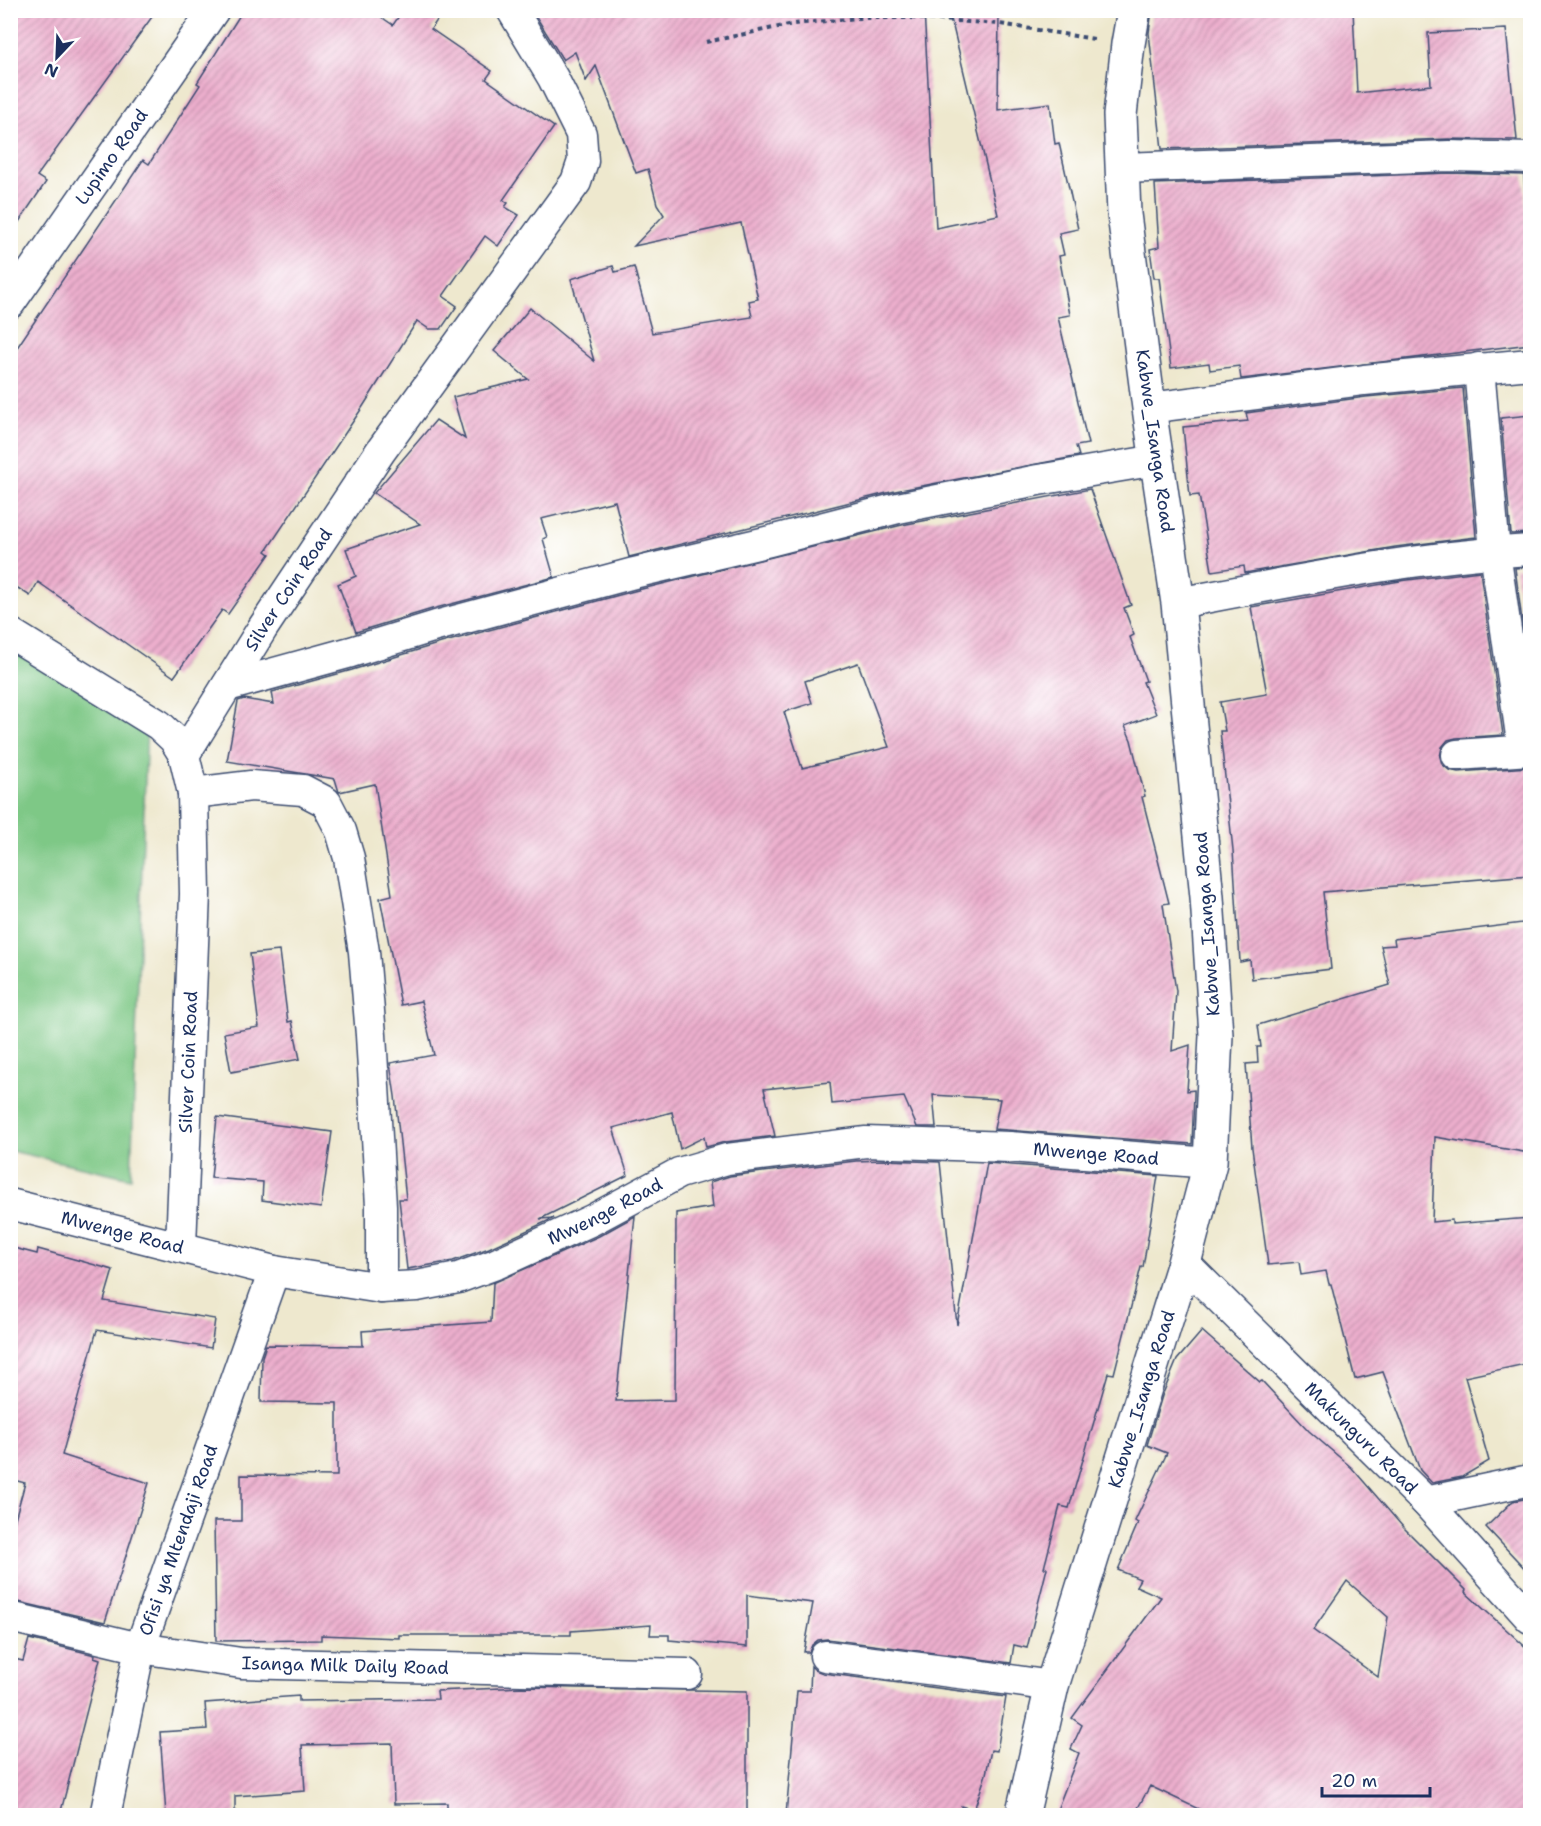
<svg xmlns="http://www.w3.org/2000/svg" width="1541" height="1826" viewBox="0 0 1541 1826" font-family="'Shantell Sans',sans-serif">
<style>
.green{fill:#7ec886;stroke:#4c7c72;stroke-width:1.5}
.building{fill:url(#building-hatch);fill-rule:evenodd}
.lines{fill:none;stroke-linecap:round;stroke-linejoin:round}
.street-casing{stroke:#3b4b6f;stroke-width:33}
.secondary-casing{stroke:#3b4b6f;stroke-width:36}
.path{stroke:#3b4b6f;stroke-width:4;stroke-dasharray:4.5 4.5;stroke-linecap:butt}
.street{stroke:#fff;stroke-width:30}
.secondary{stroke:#fff;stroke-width:33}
.labels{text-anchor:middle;stroke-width:5;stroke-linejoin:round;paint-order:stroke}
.street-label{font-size:18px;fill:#1b2f5e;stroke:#fff}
</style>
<defs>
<pattern id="building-hatch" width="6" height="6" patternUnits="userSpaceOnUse" patternTransform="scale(1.5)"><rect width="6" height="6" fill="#edafcd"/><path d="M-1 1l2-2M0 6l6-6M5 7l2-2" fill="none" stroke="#bf8faa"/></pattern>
</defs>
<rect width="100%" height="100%" fill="#fff"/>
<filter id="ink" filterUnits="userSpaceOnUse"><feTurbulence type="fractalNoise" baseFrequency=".0167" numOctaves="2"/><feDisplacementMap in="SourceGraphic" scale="12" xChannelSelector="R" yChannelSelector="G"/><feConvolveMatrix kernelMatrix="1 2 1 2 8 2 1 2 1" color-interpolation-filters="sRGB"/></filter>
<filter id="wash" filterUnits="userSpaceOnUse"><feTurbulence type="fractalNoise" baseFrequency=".008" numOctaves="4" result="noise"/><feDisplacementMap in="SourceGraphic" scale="24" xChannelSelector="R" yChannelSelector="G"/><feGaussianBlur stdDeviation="1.35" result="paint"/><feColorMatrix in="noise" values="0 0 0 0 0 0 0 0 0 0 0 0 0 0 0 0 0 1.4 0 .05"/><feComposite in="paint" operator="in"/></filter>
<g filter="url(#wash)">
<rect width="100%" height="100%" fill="#eee8ce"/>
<!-- green -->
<polygon class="green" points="10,630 147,723 131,1178 11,1151"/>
<g id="blocks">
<!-- building -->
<g class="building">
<polygon points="10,10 157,10 37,176 46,182 10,235"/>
<polygon points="243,10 371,10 393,25 403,10 444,10 431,29 492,71 486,79 554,127 503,200 508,203 505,207 519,215 498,246 485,236 443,296 457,306 441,329 429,329 417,321 362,408 266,551 270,554 228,614 222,610 174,677 38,582 30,596 10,583 10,358 143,160 149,164 200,85 197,83"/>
<polygon points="532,10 924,10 936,228 998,215 949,10 999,10 998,110 1050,103 1055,144 1059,143 1078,229 1059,233 1064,255 1059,256 1070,315 1058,317 1088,444 1076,446 1079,456 895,491 629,557 615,501 541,519 547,537 543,539 554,577 432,609 356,632 338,584 356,576 346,549 420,524 374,493 436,420 465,439 453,397 528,379 494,351 530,308 594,361 571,279 613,266 615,272 634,267 652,333 752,317 749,301 758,299 741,223 634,246 664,215 657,204 648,169 636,173 596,66 586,81 575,52 563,60"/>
<polygon points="1152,10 1353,10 1357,93 1431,85 1428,33 1506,29 1517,140 1448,139 1162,149 1149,33"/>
<polygon points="1449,173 1524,175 1528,247 1530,246 1530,344 1241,379 1239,366 1210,370 1209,363 1171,368 1159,278 1154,278 1150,249 1159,247 1155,184"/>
<polygon points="1463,388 1476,537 1395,547 1245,573 1244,566 1212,571 1199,495 1190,496 1183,427 1248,421 1246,413 1366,397"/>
<polygon points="1530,415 1530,533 1511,534 1501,418"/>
<path d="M1090 489 1131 605 1124 608 1134 635 1130 637 1146 681 1143 682 1156 714 1125 726 1131 740 1145 796 1142 797 1169 903 1163 904 1176 991 1172 1051 1190 1045 1187 1091 1194 1090V1094L1192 1144 994 1129 1000 1099 933 1095 936 1127H917L904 1097 832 1104 830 1082 764 1089 775 1136 725 1142 706 1147 704 1137 680 1149 672 1112 613 1128 628 1175 540 1219 554 1218 489 1248 453 1261 407 1269 399 1199H406L395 1096 390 1063 434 1055 421 1001 401 1005 380 898 392 895 375 784 339 792 335 779 227 761 238 701 244 699 274 704 272 692 352 670 441 643 638 590 902 525ZM858 663 889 747 802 768 784 712 812 703 805 681Z"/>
<polygon points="1530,567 1530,680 1515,568"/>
<polygon points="1480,571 1503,735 1456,738 1448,740 1442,747 1440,757 1442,764 1449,770 1458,772 1530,767 1530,875 1323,892 1331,969 1252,979 1250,960 1240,962 1233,850 1220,731 1225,731 1220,702 1267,694 1251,607 1400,581"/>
<polygon points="1530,922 1530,1153 1435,1137 1432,1222 1452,1220 1452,1224 1530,1218 1530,1363 1465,1377 1489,1461 1462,1477 1432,1483 1420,1470 1383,1372 1355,1379 1331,1284 1329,1284 1326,1271 1301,1275 1299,1262 1268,1265 1252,1148 1246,1064 1258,1063 1257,1047 1261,1047 1258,1025 1390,985 1381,946 1395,945 1394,939"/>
<polygon points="279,951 288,1022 292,1021 300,1059 231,1072 224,1033 259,1027 250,954"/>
<polygon points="217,1117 332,1132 321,1208 262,1200 263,1182 211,1178"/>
<polygon points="884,1160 940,1162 957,1325 987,1163 1158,1176 1143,1267 1141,1267 1114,1374 1108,1373 1069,1508 1060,1506 1044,1568 1047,1568 1027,1648 1014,1645 1011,1663 827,1639 818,1640 812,1645 809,1652 804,1652 813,1603 747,1595 747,1647 669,1640 669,1635 650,1635 651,1625 571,1631 571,1635 399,1635 399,1638 321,1635 321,1640 216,1641 214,1521 241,1521 241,1475 337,1476 337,1403 261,1402 262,1357 266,1345 363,1346 362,1331 491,1322 493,1283 599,1236 635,1216 616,1401 675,1400 676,1213 713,1207 710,1182 730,1176 856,1161"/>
<polygon points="10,1247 37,1254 38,1249 113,1270 104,1301 215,1319 211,1348 97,1330 62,1455 149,1483 105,1622 10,1600 10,1537 25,1483 10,1479"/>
<path d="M1202 1331 1260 1382 1262 1381 1309 1431 1352 1468 1403 1527 1466 1590 1465 1592 1530 1651V1815H1211L1150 1786 1134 1815H1055L1079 1753 1071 1749 1082 1725 1072 1718 1161 1597 1136 1586 1140 1579 1118 1570 1138 1523 1135 1521 1167 1453 1147 1445 1162 1396 1177 1360ZM1347 1581 1388 1617 1378 1677 1313 1630Z"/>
<polygon points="1530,1498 1530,1574 1486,1527 1513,1501"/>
<polygon points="29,1639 95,1655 94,1657 100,1659 60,1815 10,1815 10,1658 23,1661"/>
<polygon points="811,1666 815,1670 823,1673 1006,1697 997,1751 991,1750 986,1774 974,1810 961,1806 961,1815 786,1815 797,1691 810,1691"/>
<polygon points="521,1687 747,1691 747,1815 447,1815 447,1803 394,1804 392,1743 302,1745 305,1791 235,1796 235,1815 166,1815 160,1732 207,1729 205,1703 299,1696 299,1701 438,1699 437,1691"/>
</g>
</g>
</g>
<g filter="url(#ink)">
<use href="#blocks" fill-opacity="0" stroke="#3b4b6f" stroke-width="1.5"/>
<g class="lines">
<defs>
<g id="street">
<polyline points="1122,168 1449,156 1530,158"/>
<path id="s1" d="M10 303 214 10"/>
<polyline points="1479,368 1495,552 1523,750"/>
<polyline points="1149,408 1364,380 1530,364"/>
<path d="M1178 603C1294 581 1412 557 1530 550"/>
<polyline points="10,633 159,725 174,739 184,755"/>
<polyline points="227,686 351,652 436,626 634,573 770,541 898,508 1038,480 1157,460"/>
<polyline points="1457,755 1530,750"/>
<polyline points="193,793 251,786 303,790 326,802 341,831 349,858 364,952 371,1035 381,1206 381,1288"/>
<path id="s2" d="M10 1204 274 1271 381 1288 417 1286 458 1278 496 1264 592 1220 679 1173 727 1159 866 1142 1010 1147 1210 1163"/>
<path id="s3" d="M181 1246 195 894 193 793 184 755 262 629 380 452 576 182 583 161 581 134 553 78 512 10"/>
<path id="s4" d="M1184 1263 1426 1502 1530 1618"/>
<polyline points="1426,1502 1530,1480"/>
<path id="s5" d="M10 1617 140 1648 241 1663 687 1674"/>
<polyline points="825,1656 975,1675 1052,1686"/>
<path id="s6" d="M105 1816 140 1648 274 1271"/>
</g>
<g id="secondary">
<path id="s7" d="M1022 1816 1052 1686 1184 1263 1210 1163 1216 1035 1207 897 1178 603 1149 408 1124 214 1120 115 1128 44 1134 10"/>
</g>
</defs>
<!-- street casing -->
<use href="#street" class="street-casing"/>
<!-- secondary casing -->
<use href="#secondary" class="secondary-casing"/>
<!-- path -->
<polyline class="path" points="706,42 793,24 859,18 910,18 1000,24 1094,39"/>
<!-- street -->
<use href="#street" class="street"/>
<!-- secondary -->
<use href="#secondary" class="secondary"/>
</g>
</g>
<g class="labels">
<!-- street labels -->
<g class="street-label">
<text dy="6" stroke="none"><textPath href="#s1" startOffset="178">Lupimo Road</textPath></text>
<text transform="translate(1155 441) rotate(82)" y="6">Kabwe_Isanga Road</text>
<text dy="6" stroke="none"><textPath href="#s3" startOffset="688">Silver Coin Road</textPath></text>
<text transform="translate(1207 924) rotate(-94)" y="6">Kabwe_Isanga Road</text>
<text dy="6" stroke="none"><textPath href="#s3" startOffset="184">Silver Coin Road</textPath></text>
<text dy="6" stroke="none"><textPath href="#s2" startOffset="1124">Mwenge Road</textPath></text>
<text dy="6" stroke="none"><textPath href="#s2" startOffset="620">Mwenge Road</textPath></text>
<text dy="6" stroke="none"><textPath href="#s2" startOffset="116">Mwenge Road</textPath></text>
<text dy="6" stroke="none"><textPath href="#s7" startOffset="434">Kabwe_Isanga Road</textPath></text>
<text dy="6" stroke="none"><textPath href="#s4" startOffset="249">Makunguru Road</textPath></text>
<text dy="6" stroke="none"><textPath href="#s6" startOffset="286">Ofisi ya Mtendaji Road</textPath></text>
<text dy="6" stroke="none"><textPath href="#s5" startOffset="340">Isanga Milk Daily Road</textPath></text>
</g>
</g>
<!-- margin -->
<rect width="1541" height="1826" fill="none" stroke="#fff" stroke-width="36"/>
<!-- north arrow -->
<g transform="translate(57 57) rotate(203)" stroke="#ffffff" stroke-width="4.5" paint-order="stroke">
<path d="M0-4.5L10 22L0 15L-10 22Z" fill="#1b2f5e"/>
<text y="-9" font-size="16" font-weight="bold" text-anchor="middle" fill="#1b2f5e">N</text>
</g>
<!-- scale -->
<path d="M1322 1787v9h108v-9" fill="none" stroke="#1b2f5e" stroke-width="3"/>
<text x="1331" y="1787" font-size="18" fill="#1b2f5e" stroke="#ffffff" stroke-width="4.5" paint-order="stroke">20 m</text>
</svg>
